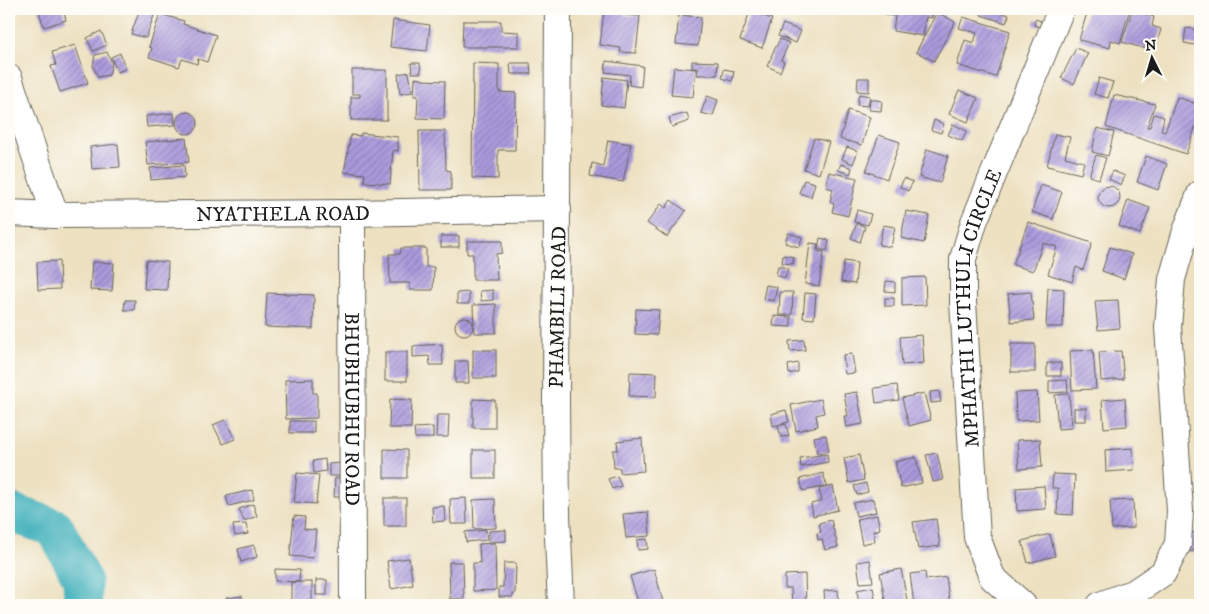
<svg xmlns="http://www.w3.org/2000/svg" width="1209" height="614" viewBox="0 0 1209 614" font-family="'IM FELL DW Pica',serif">
<style>
.lines{fill:none;stroke-linecap:round;stroke-linejoin:round}
.river{stroke:#42b1bc;stroke-width:39}
.building{fill:url(#building-hatch)}
.minor-casing{stroke:#656156;stroke-width:28}
.minor{stroke:#fff;stroke-width:26}
.labels{text-anchor:middle;stroke-width:4;stroke-linejoin:round;paint-order:stroke}
.street-label{font-size:20px;fill:#1c1c1c;stroke:#fdfcf7}
</style>
<defs>
<pattern id="building-hatch" width="6" height="6" patternUnits="userSpaceOnUse" patternTransform="scale(1.25)"><rect width="6" height="6" fill="#ab9add"/><path d="M-1 1l2-2M0 6l6-6M5 7l2-2" fill="none" stroke="#8a7db2"/></pattern>
</defs>
<rect width="100%" height="100%" fill="#fdfcf7"/>
<filter id="ink" filterUnits="userSpaceOnUse"><feTurbulence type="fractalNoise" baseFrequency=".02" numOctaves="2"/><feDisplacementMap in="SourceGraphic" scale="10" xChannelSelector="R" yChannelSelector="G"/><feConvolveMatrix kernelMatrix="1 2 1 2 8 2 1 2 1" color-interpolation-filters="sRGB"/></filter>
<filter id="wash" filterUnits="userSpaceOnUse"><feTurbulence type="fractalNoise" baseFrequency=".0096" numOctaves="4" result="noise"/><feDisplacementMap in="SourceGraphic" scale="20" xChannelSelector="R" yChannelSelector="G"/><feGaussianBlur stdDeviation="1.12" result="paint"/><feColorMatrix in="noise" values="0 0 0 0 0 0 0 0 0 0 0 0 0 0 0 0 0 1.4 0 .05"/><feComposite in="paint" operator="in"/></filter>
<g filter="url(#wash)">
<rect width="100%" height="100%" fill="#ede1c1"/>
<g class="lines">
<!-- river -->
<polyline class="river" points="9,512 55,528 82,579 83,605"/>
</g>
<g id="blocks">
<!-- building -->
<g class="building">
<polygon points="38,9 63,9 66,20 44,27"/>
<polygon points="140,9 153,9 156,10 146,38 131,34"/>
<polygon points="887,9 933,9 932,18 926,17 923,36 893,31 895,16 886,15"/>
<polygon points="983,9 991,9 1009,15 1006,23 981,15"/>
<polygon points="1088,9 1130,9 1120,43 1111,40 1110,48 1079,40"/>
<polygon points="604,10 626,13 625,15 640,16 636,53 620,52 621,48 600,45"/>
<polygon points="1132,10 1154,17 1152,26 1161,29 1157,43 1149,40 1146,49 1122,42"/>
<polygon points="750,11 772,19 762,48 740,40"/>
<polygon points="937,12 955,22 934,61 916,52"/>
<polygon points="160,14 184,21 183,24 216,35 207,62 198,59 197,64 182,59 179,67 149,57 152,48 149,47"/>
<polygon points="679,15 701,17 698,46 676,44"/>
<polygon points="963,17 1010,31 996,77 957,65 965,40 974,43 977,33 959,28"/>
<polygon points="1035,19 1041,21 1040,27 1034,25"/>
<polygon points="393,20 430,25 427,51 390,47"/>
<polygon points="463,21 501,21 501,31 519,32 519,47 462,47"/>
<polygon points="783,24 801,31 796,43 778,36"/>
<polygon points="1186,28 1200,30 1200,46 1184,43"/>
<polygon points="101,31 107,45 93,51 87,38"/>
<polygon points="780,39 789,43 781,60 784,62 780,72 767,66 772,56 771,56"/>
<polygon points="75,45 88,83 60,92 51,66 56,65 52,52"/>
<polygon points="1076,48 1088,53 1074,84 1061,78"/>
<polygon points="107,52 112,63 109,75 98,77 93,66 95,55"/>
<polygon points="120,53 126,69 117,72 111,57"/>
<polygon points="606,61 643,66 641,87 629,85 630,75 605,72"/>
<polygon points="692,61 718,62 717,75 697,75 698,68 692,68"/>
<polygon points="411,63 420,63 421,73 412,73"/>
<polygon points="473,63 499,64 499,92 516,93 515,150 498,150 498,179 472,178"/>
<polygon points="510,63 530,63 531,74 511,74"/>
<polygon points="674,67 696,69 693,97 671,95"/>
<polygon points="724,69 734,71 732,81 722,78"/>
<polygon points="352,70 387,70 387,120 351,120 351,97 360,97 360,94 352,94"/>
<polygon points="409,72 412,92 400,94 398,74"/>
<polygon points="604,77 627,80 624,108 601,105"/>
<polygon points="415,78 422,79 422,80 445,81 444,119 417,118 418,96 414,96"/>
<polygon points="858,78 869,78 869,92 857,91"/>
<polygon points="1099,78 1113,82 1108,98 1094,94"/>
<polygon points="959,90 978,98 968,122 949,114"/>
<polygon points="859,94 870,96 868,106 857,105"/>
<polygon points="1114,95 1155,104 1147,127 1150,127 1154,114 1164,117 1161,131 1165,132 1177,97 1200,105 1200,114 1186,154 1106,127"/>
<polygon points="707,96 718,100 713,116 701,113"/>
<polygon points="870,99 882,101 881,111 869,110"/>
<polygon points="848,110 870,117 862,145 840,139"/>
<circle cx="187" cy="123" r="11"/>
<polygon points="174,113 175,125 147,127 146,116"/>
<polygon points="687,113 689,121 672,127 669,118"/>
<polygon points="934,120 944,124 941,133 931,130"/>
<polygon points="953,124 967,131 962,141 948,135"/>
<polygon points="1097,128 1114,132 1108,156 1092,152"/>
<polygon points="419,131 445,131 446,170 451,171 451,190 420,190"/>
<polygon points="361,133 398,137 398,151 393,150 390,184 364,182 365,174 344,172 351,135 361,136"/>
<polygon points="1055,134 1070,137 1065,157 1084,162 1081,174 1047,166"/>
<polygon points="879,135 900,142 887,179 866,171"/>
<polygon points="186,138 189,162 148,165 145,142"/>
<polygon points="814,138 829,142 819,174 804,169"/>
<polygon points="608,140 631,144 623,182 590,176 592,163 603,166"/>
<polygon points="118,144 120,167 92,169 90,147"/>
<polygon points="847,147 858,151 853,164 842,159"/>
<polygon points="927,149 948,156 940,183 919,177"/>
<polygon points="1096,155 1106,158 1099,179 1089,176"/>
<polygon points="1146,156 1167,164 1158,190 1137,182"/>
<polygon points="841,164 852,168 850,174 838,170"/>
<polygon points="184,165 185,177 151,180 150,168"/>
<polygon points="1113,171 1125,176 1121,185 1109,179"/>
<polygon points="829,172 857,178 848,216 832,212 834,204 830,202 833,189 826,187"/>
<polygon points="904,178 913,182 908,191 900,187"/>
<polygon points="804,180 815,183 811,197 799,193"/>
<polygon points="1041,185 1062,192 1053,219 1032,212"/>
<circle cx="1109" cy="197" r="11"/>
<polygon points="671,200 686,211 667,237 647,223 661,204 666,208"/>
<polygon points="1128,200 1150,208 1140,234 1119,226"/>
<polygon points="857,210 871,214 868,225 854,222"/>
<polygon points="906,211 929,215 924,243 901,238"/>
<polygon points="1028,222 1092,243 1083,270 1076,267 1072,282 1048,274 1057,247 1043,243 1033,271 1013,265"/>
<polygon points="857,223 865,227 860,242 851,238"/>
<polygon points="883,225 895,227 891,247 879,245"/>
<polygon points="788,233 802,237 799,247 785,243"/>
<rect x="441" y="236" width="18" height="11"/>
<polygon points="820,238 829,240 827,251 818,249"/>
<polygon points="467,241 502,241 502,253 496,254 497,280 473,280 473,254 467,254"/>
<polygon points="810,243 818,244 817,251 824,252 819,286 805,284"/>
<polygon points="1110,247 1132,254 1124,279 1102,271"/>
<polygon points="401,248 426,248 426,267 434,267 433,290 410,290 410,283 390,283 389,254 400,254"/>
<polygon points="783,255 794,257 793,264 782,263"/>
<polygon points="146,260 168,262 167,290 144,289"/>
<polygon points="59,261 60,289 38,290 37,262"/>
<polygon points="844,261 857,263 855,284 841,282"/>
<polygon points="92,262 114,263 112,291 90,290"/>
<polygon points="778,266 788,268 785,278 776,275"/>
<polygon points="925,277 926,305 902,306 902,278"/>
<polygon points="886,281 895,282 895,292 885,291"/>
<polygon points="766,285 777,287 774,301 763,299"/>
<polygon points="1048,288 1064,289 1063,327 1046,327"/>
<polygon points="493,290 493,300 481,301 480,291"/>
<polygon points="469,292 469,304 457,304 457,293"/>
<polygon points="780,292 793,292 792,315 779,315"/>
<polygon points="1031,292 1034,320 1011,322 1008,294"/>
<polygon points="267,293 314,295 313,329 265,327"/>
<polygon points="805,293 816,294 814,319 803,318"/>
<rect x="885" y="298" width="9" height="8"/>
<polygon points="125,300 135,300 134,310 124,310"/>
<polygon points="1118,300 1120,328 1098,330 1095,301"/>
<polygon points="496,304 496,333 474,333 473,305"/>
<polygon points="636,309 659,310 657,335 635,334"/>
<polygon points="774,316 791,317 791,327 773,326"/>
<circle cx="464" cy="326" r="9"/>
<polygon points="922,335 924,363 902,365 900,337"/>
<polygon points="804,340 805,350 790,351 789,341"/>
<polygon points="442,344 443,365 430,365 429,356 413,357 413,346"/>
<rect x="1011" y="344" width="24" height="28"/>
<rect x="473" y="350" width="23" height="28"/>
<polygon points="1093,350 1096,389 1072,390 1070,351"/>
<polygon points="1121,351 1124,379 1101,381 1099,352"/>
<rect x="385" y="352" width="22" height="29"/>
<polygon points="852,354 855,373 845,374 843,355"/>
<polygon points="455,361 468,361 469,383 455,383"/>
<polygon points="798,363 798,372 789,374 788,365"/>
<rect x="1047" y="363" width="14" height="13"/>
<polygon points="630,372 657,373 656,397 629,396"/>
<polygon points="313,379 313,393 317,393 317,418 286,419 285,380"/>
<polygon points="1067,380 1068,392 1049,393 1049,381"/>
<polygon points="897,385 899,400 876,403 874,388"/>
<polygon points="939,391 941,402 931,403 930,392"/>
<polygon points="857,392 863,424 846,427 844,416 848,416 844,394"/>
<polygon points="1037,392 1039,420 1016,421 1015,393"/>
<polygon points="924,393 931,420 909,426 902,398"/>
<polygon points="1069,394 1072,428 1058,429 1055,395"/>
<polygon points="1125,398 1127,426 1104,428 1102,400"/>
<polygon points="390,399 412,400 411,428 389,428"/>
<polygon points="473,399 495,400 495,428 473,428"/>
<polygon points="821,399 824,413 816,415 818,426 796,431 791,405"/>
<rect x="1074" y="408" width="12" height="13"/>
<polygon points="786,410 789,422 773,426 771,414"/>
<polygon points="437,415 449,415 448,437 436,437"/>
<polygon points="225,420 235,439 223,444 213,425"/>
<rect x="290" y="421" width="24" height="12"/>
<polygon points="786,424 789,436 781,437 778,426"/>
<polygon points="433,427 433,438 415,438 414,428"/>
<polygon points="826,435 829,451 817,453 814,437"/>
<polygon points="642,438 644,471 620,473 620,468 614,468 613,450 618,450 617,441"/>
<polygon points="1040,439 1042,467 1019,469 1017,440"/>
<polygon points="1133,448 1134,470 1106,472 1105,450"/>
<polygon points="384,449 407,450 407,478 384,478"/>
<rect x="473" y="450" width="22" height="28"/>
<polygon points="937,453 943,480 933,482 926,455"/>
<polygon points="827,454 828,462 801,467 800,458"/>
<polygon points="859,455 864,480 849,483 844,458"/>
<polygon points="916,457 922,483 901,488 895,462"/>
<polygon points="325,459 326,471 314,473 313,461"/>
<polygon points="340,463 341,476 329,476 329,464"/>
<polygon points="297,473 319,475 316,504 294,502"/>
<polygon points="823,473 827,486 803,491 800,479"/>
<polygon points="1053,474 1075,475 1073,515 1057,514 1058,488 1052,488"/>
<polygon points="617,476 621,486 612,489 608,479"/>
<polygon points="335,478 342,478 341,497 334,497"/>
<polygon points="866,483 868,492 857,495 854,486"/>
<polygon points="833,486 838,510 813,516 811,504 822,501 819,489"/>
<polygon points="1044,486 1046,509 1017,511 1016,488"/>
<polygon points="252,490 254,500 229,506 226,496"/>
<rect x="384" y="498" width="22" height="28"/>
<polygon points="466,498 467,524 451,524 450,499"/>
<polygon points="495,499 496,528 474,529 473,500"/>
<polygon points="873,499 876,512 856,516 853,503"/>
<polygon points="1133,500 1134,528 1112,529 1110,501"/>
<polygon points="253,504 257,516 244,521 239,509"/>
<polygon points="444,506 445,521 433,522 432,507"/>
<polygon points="648,512 650,536 626,538 623,514"/>
<polygon points="877,515 880,529 873,531 875,541 862,544 857,519"/>
<polygon points="294,516 305,517 304,529 316,530 313,558 290,556"/>
<polygon points="936,519 940,546 918,549 913,522"/>
<polygon points="831,520 838,547 825,550 822,539 818,540 817,533 821,532 819,523"/>
<polygon points="246,524 248,534 235,536 233,525"/>
<polygon points="486,530 487,540 466,542 465,532"/>
<polygon points="506,530 506,541 489,542 489,531"/>
<polygon points="1188,531 1198,534 1193,552 1184,550"/>
<polygon points="1050,534 1055,556 1028,563 1022,541"/>
<polygon points="647,539 648,549 638,550 637,540"/>
<polygon points="495,543 496,590 473,591 473,563 480,563 479,544"/>
<polygon points="254,545 257,557 241,562 238,549"/>
<polygon points="409,558 413,585 391,589 387,561"/>
<polygon points="870,560 873,582 860,583 857,562"/>
<polygon points="449,562 463,562 464,599 450,599"/>
<polygon points="504,563 516,563 515,594 513,594 513,597 499,597 499,587 503,587"/>
<polygon points="275,569 300,570 299,582 275,581"/>
<polygon points="654,569 664,605 639,605 630,576"/>
<polygon points="901,569 908,605 886,605 880,573"/>
<polygon points="925,572 926,580 946,577 950,605 914,605 910,574"/>
<polygon points="805,574 806,605 792,605 791,588 785,588 785,575"/>
<rect x="316" y="580" width="11" height="15"/>
<rect x="291" y="582" width="21" height="23"/>
<polygon points="873,587 876,605 859,605 857,590"/>
<polygon points="838,590 839,605 825,605 824,591"/>
<polygon points="242,596 243,605 227,605 226,598"/>
<rect x="434" y="602" width="15" height="3"/>
</g>
</g>
</g>
<g filter="url(#ink)">
<use href="#blocks" fill-opacity="0" stroke="#656156" stroke-width="1"/>
<g class="lines">
<defs>
<g id="minor">
<polyline points="558,9 556,400 557,515 561,605"/>
<polyline points="9,78 55,215"/>
<path id="s1" d="M9 213 55 215 352 213 558 209"/>
<path id="s2" d="M352 213 353 605"/>
<path id="s3" d="M1023 605 992 577 977 537 963 302V259L974 222 1061 9"/>
<polyline points="1100,605 1135,592 1163,573 1178,544 1180,511 1168,327 1172,279 1186,231 1200,194"/>
</g>
</defs>
<!-- minor casing -->
<use href="#minor" class="minor-casing"/>
<!-- minor -->
<use href="#minor" class="minor"/>
</g>
</g>
<g class="labels">
<!-- street labels -->
<g class="street-label">
<text dy="7" stroke="none"><textPath href="#s1" startOffset="274">NYATHELA ROAD</textPath></text>
<text transform="translate(557 307) rotate(-89)" y="7">PHAMBILI ROAD</text>
<text dy="7" stroke="none"><textPath href="#s3" startOffset="316">MPHATHI LUTHULI CIRCLE</textPath></text>
<text dy="7" stroke="none"><textPath href="#s2" startOffset="196">BHUBHUBHU ROAD</textPath></text>
</g>
</g>
<!-- margin -->
<rect width="1209" height="614" fill="none" stroke="#fdfcf7" stroke-width="30"/>
<!-- north arrow -->
<g transform="translate(1152 58) rotate(355)" stroke="#fdfcf7" stroke-width="4" paint-order="stroke">
<path d="M0-4L9 19L0 12L-9 19Z" fill="#1c1c1c"/>
<text y="-8" font-size="14" font-weight="bold" text-anchor="middle" fill="#1c1c1c">N</text>
</g>
</svg>
